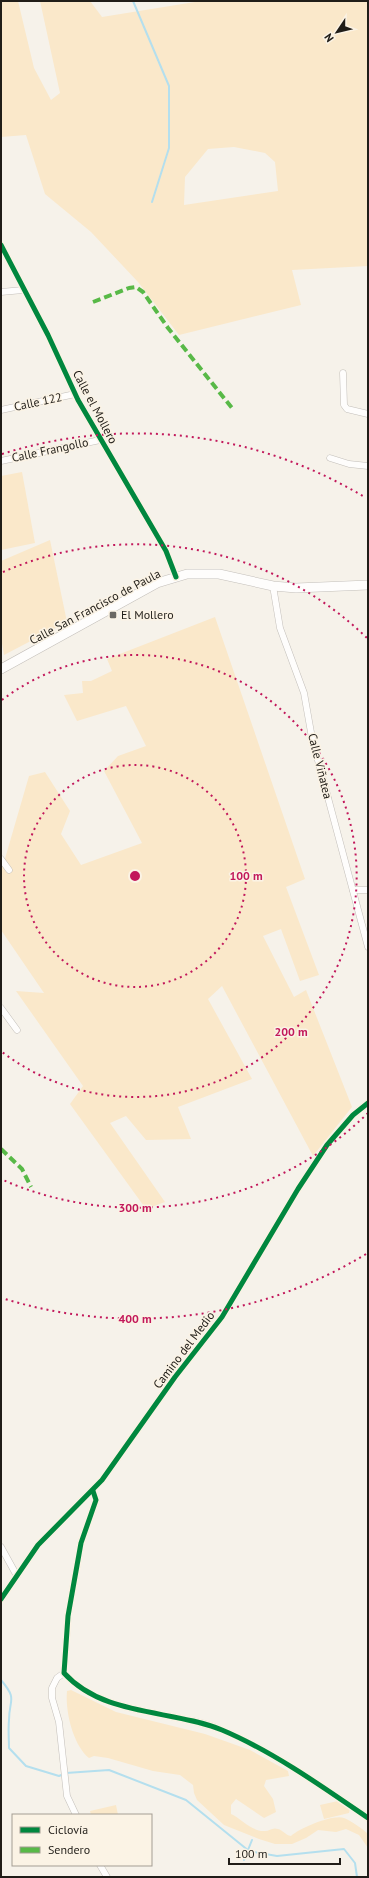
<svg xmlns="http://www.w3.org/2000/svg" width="369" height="1878" viewBox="0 0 369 1878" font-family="'PT Sans',sans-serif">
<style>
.green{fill:#fae8ca;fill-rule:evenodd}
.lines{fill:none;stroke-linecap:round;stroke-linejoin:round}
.stream{stroke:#b4dfee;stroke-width:2}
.minor-casing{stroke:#c3bfba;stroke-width:7}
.secondary-casing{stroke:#c3bfba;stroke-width:10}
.minor{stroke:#fefdfc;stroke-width:6}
.secondary{stroke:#fefdfc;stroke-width:9}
.quiet{stroke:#58b947;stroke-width:4;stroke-dasharray:8 4;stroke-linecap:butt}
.cycleway-casing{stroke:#fbf3e5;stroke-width:8}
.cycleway{stroke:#00873e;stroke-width:5}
.ring{fill:none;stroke:#c2185b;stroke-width:2;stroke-dasharray:2 4}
.poi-dot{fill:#6b6862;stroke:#fbf3e5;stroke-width:1.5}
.labels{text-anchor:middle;stroke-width:3;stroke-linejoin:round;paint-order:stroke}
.street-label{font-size:12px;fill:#201d18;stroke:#fbf3e5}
.poi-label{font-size:12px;fill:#201d18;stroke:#fbf3e5;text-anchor:start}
.centre{fill:#c2185b;stroke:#fbf3e5;stroke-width:2}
.ring-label{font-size:12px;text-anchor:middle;font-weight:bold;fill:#c2185b;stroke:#fbf3e5;stroke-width:3;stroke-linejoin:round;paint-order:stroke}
</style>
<rect width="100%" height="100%" fill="#f6f2ea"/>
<!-- green -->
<g class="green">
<path d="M1 1H18L34 68 51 100 60 93 40 1H90L102 17 201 1H368V266L292 270 301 305 179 335 138 282 91 232 45 194 26 135 1 137ZM234 147 265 153 275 162 278 191 184 205 185 177 208 149Z"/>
<polygon points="22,472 35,543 1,550 1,476"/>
<polygon points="50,540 67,622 4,655 1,638 1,561"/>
<polygon points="215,617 305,879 286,887 319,975 300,981 281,929 263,936 294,997 306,990 352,1107 313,1156 222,986 208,999 252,1079 178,1107 191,1139 146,1140 126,1116 110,1123 165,1202 146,1209 70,1104 83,1086 16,991 44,993 1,930 1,864 4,862 29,776 45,772 70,811 61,834 81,865 142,843 104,771 118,756 146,746 126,706 77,721 64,695 83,693 82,681 91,681 112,671 107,659"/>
<path d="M71 1690 116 1712 205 1734 250 1750 288 1771 289 1776 266 1780 264 1786 273 1799 276 1812 264 1818 236 1799 231 1805V1814C242 1819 252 1832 265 1831 270 1831 272 1827 278 1829 283 1830 285 1835 291 1836 300 1828 333 1814 344 1818 351 1821 363 1829 368 1834V1848L359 1835 346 1829 336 1832 318 1830 306 1838 292 1844H275L259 1839 224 1825 197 1800 194 1793 193 1785 180 1775 153 1771 108 1758 94 1756 89 1758C73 1745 65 1711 67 1691Z"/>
<polygon points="338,1801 350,1809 349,1813 324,1819 320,1805"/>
<polygon points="116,1805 118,1815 91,1815 90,1811"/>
</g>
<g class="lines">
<!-- stream -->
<g class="stream">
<polyline points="133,1 169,86 169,148 152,202"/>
<path d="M1 1680C18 1700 9 1699 9 1720 8 1729 9 1739 9 1748L26 1766 59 1776 66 1773 109 1770 186 1800 249 1851 277 1856 344 1849 355 1863 357 1877"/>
<polyline points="244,1860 252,1840"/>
</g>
<defs>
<g id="minor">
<polyline points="1,245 48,335 78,400 166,551 176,577"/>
<polyline points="1,292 23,290"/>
<polyline points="343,373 344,405 347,409 368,414"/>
<polyline points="1,410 75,394"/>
<polyline points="330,458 349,464 368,466"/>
<polyline points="1,461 100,440"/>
<polyline points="273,586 280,628 304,693 312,738 368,947"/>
<polyline points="1,859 9,870"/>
<polyline points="353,890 368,890"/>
<polyline points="1,1008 17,1030"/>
<path d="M93 1491 96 1500 81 1543 68 1616 64 1673C104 1717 171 1709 222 1730 272 1751 323 1787 368 1818"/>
<polyline points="1,1547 17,1576"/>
<polyline points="1,1599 38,1545 102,1480 175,1377 222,1317 298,1189 327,1145 353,1115 368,1103"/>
<polyline points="64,1673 57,1678 52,1688 52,1698 59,1722 67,1796 76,1815"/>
<polyline points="100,1865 107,1877"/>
</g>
<polyline id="secondary" points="1,669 157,583 187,574 219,574 273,586 296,588 368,585"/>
</defs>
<!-- minor casing -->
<use href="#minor" class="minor-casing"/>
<!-- secondary casing -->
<use href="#secondary" class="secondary-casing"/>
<!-- minor -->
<use href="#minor" class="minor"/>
<!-- secondary -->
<use href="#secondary" class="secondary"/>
<!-- quiet -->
<g class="quiet">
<polyline points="93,302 129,288 136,287 143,292 168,328 232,408"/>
<polyline points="1,1149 22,1169 31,1187"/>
</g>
<defs>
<g id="cycleway">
<polyline points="1,245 48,335 78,400 166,551 176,577"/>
<path d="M93 1491 96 1500 81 1543 68 1616 64 1673C104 1717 171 1709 222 1730 272 1751 323 1787 368 1818"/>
<polyline points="1,1599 38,1545 102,1480 175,1377 222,1317 298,1189 327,1145 353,1115 368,1103"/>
</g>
</defs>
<!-- cycleway casing -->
<use href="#cycleway" class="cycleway-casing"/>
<!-- cycleway -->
<use href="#cycleway" class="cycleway"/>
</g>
<!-- distance rings -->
<g class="ring">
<circle cx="135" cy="876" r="111"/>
<path d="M2 700A221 221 0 1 1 2 1052"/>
<path d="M368 1113A332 332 0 0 1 3 1180M3 572A332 332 0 0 1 368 639"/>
<path d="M366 1254A443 443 0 0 1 2 1298M2 454A443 443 0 0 1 366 498"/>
</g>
<!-- markers -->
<rect class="poi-dot" x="109" y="611" width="8" height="8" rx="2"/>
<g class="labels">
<!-- street labels -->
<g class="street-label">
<text transform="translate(38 402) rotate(-12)" y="4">Calle 122</text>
<text transform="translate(95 407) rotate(62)" y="4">Calle el Mollero</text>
<text transform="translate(50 450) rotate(-12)" y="4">Calle Frangollo</text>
<text transform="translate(95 607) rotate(-28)" y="4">Calle San Francisco de Paula</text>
<text transform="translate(320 766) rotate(76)" y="4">Calle Viñatea</text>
<text transform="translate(184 1350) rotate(-53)" y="4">Camino del Medio</text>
</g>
<!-- poi labels -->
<g class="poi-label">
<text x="121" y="619">El Mollero</text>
</g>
</g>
<circle cx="135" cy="876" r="6" class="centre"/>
<g class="ring-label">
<text x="246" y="880">100 m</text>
<text x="291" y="1036">200 m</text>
<text x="135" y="1212">300 m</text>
<text x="135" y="1323">400 m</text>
</g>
<!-- border -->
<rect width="369" height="1878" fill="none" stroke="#201d18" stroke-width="4"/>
<!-- legend -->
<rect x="12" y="1814" width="140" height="52" fill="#fbf3e5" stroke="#a39d93"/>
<rect x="20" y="1827" width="20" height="6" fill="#00873e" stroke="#a39d93"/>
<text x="48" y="1834" font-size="12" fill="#201d18">Ciclovía</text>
<rect x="20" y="1847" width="20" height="6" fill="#58b947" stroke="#a39d93"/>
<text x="48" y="1854" font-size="12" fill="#201d18">Sendero</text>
<!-- north arrow -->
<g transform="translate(337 32) rotate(235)" stroke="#fbf3e5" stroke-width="3" paint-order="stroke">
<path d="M0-3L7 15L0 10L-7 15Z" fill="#201d18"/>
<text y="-6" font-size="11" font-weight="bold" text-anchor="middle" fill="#201d18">N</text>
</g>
<!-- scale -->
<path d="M229 1858v6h111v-6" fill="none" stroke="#201d18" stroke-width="2"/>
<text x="235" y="1858" font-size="12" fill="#201d18" stroke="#fbf3e5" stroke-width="3" paint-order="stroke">100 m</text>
</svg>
